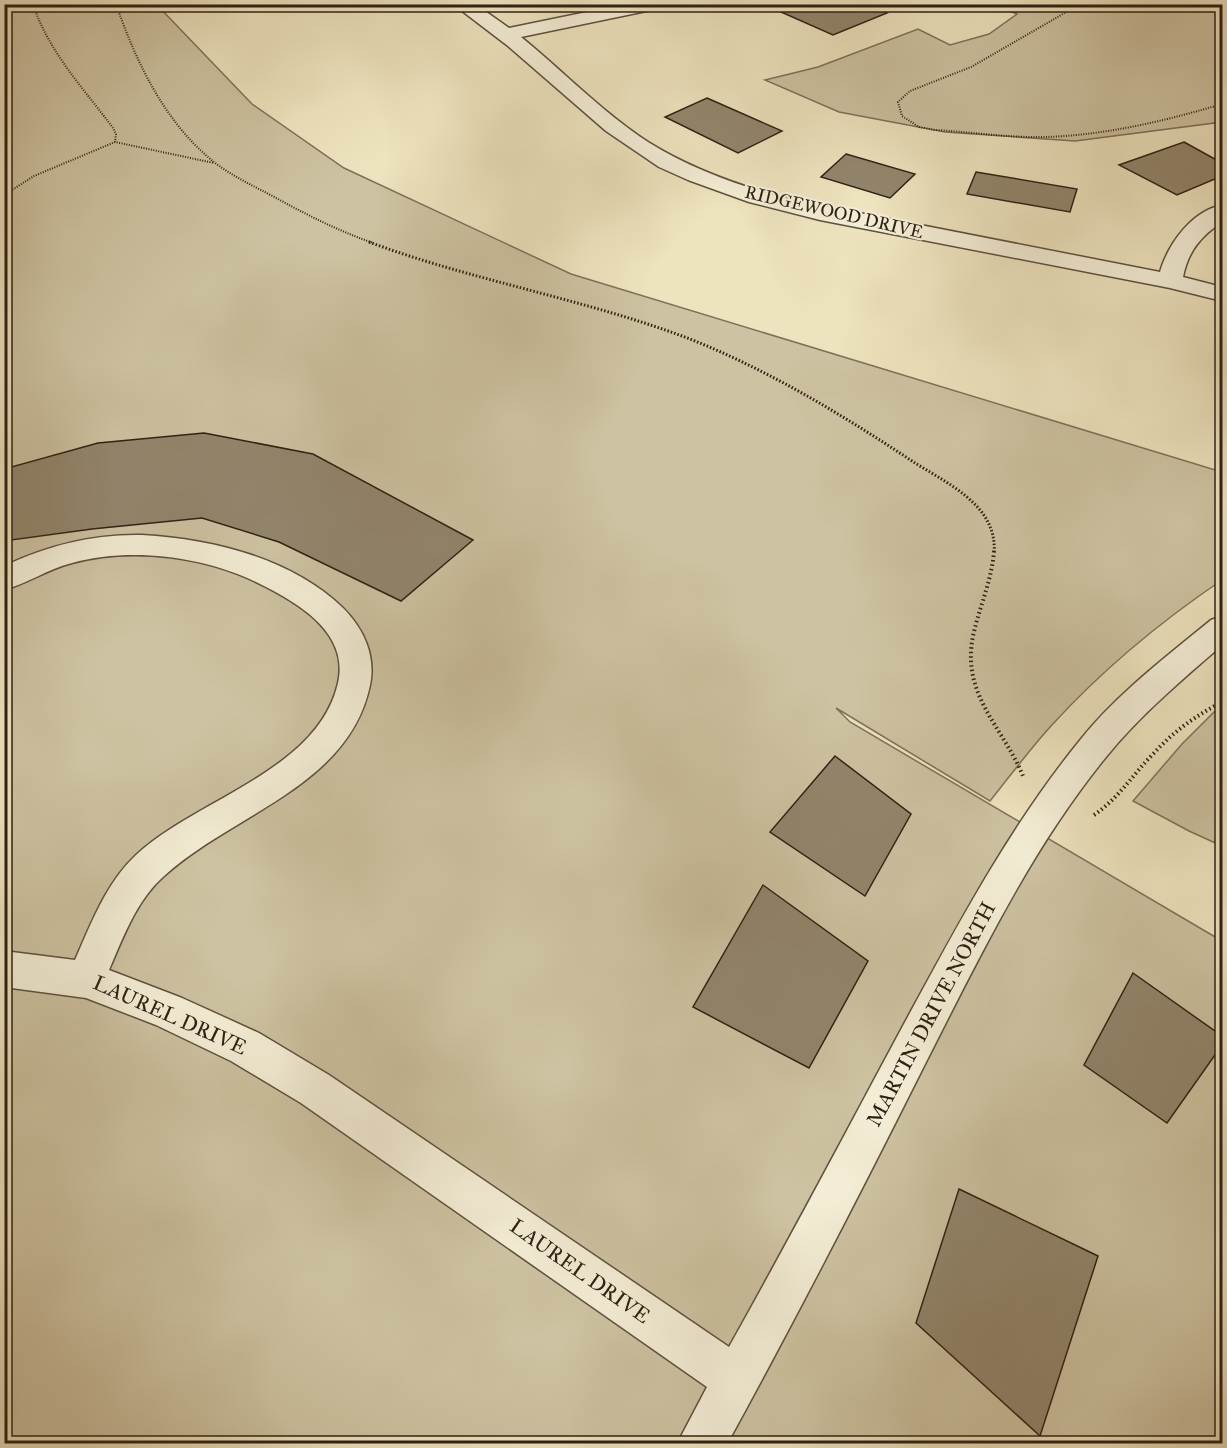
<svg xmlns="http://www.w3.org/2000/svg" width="1227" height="1448" viewBox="0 0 1227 1448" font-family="'IM FELL Great Primer',serif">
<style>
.green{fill:#cdc2a1;stroke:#7e715a;stroke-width:1.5}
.building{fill:#92856c;stroke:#2f2014;stroke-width:1.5}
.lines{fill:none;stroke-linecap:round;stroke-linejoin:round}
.minor-casing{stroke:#5e513e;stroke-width:3}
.path-far2{stroke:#2f2014;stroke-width:2;stroke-dasharray:1 1.5;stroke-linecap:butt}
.path-far1{stroke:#2f2014;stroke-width:3;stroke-dasharray:1.5 2;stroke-linecap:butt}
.path{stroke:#2f2014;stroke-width:4;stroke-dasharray:1.5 3;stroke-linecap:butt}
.minor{fill:#f3edd5;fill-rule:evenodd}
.labels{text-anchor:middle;stroke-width:4.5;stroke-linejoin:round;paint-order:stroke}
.far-street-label{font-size:18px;fill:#2f2014;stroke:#f3edd5}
.street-label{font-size:21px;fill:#2f2014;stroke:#f3edd5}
</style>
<rect width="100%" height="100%" fill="#ede3be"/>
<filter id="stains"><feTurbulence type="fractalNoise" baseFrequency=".00333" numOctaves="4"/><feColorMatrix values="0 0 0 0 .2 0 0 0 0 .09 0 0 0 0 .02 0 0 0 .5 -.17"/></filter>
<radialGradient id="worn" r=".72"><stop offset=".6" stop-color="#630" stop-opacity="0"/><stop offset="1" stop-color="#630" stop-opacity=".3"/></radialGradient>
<!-- green -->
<g class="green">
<path d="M5 5H157L252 104 344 168 571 274 1222 472V580C1160 622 1102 670 1051 726 1030 749 1010 776 990 801L836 708 850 722 1222 941V1443L5 1444Z"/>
<polygon points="995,5 1222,5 1222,122 1075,141 945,132 839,112 765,80 818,67 918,29 950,45 989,34 1017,14"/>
<polygon points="1222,704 1222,846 1189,831 1133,801 1182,744"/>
</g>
<!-- building -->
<g class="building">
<polygon points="799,4 866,4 887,13 833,35 781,12"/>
<polygon points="707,98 782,131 738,153 665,117"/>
<polygon points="1184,142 1222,163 1222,176 1177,195 1119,165"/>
<polygon points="846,154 915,174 890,198 821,177"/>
<polygon points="976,172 1077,189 1070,212 967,194"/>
<polygon points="204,433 313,454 473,540 401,601 279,542 202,518 92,529 4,541 4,469 98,443"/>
<polygon points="835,756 911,814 865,896 770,832"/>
<polygon points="763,885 868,961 809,1068 693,1007"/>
<polygon points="1133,973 1222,1036 1222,1045 1167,1123 1084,1065"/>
<polygon points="959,1189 1098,1256 1040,1436 916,1323"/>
</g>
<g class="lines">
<defs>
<g id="minor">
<path d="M453 4H475L509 28 626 4H665L656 9 521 37C563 71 602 112 648 142 693 170 742 187 793 200L1160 272C1168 244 1192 211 1222 205V222C1201 236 1188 251 1183 277L1222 287V301L1170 288 820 220 749 202 688 180 659 167 606 131 508 46Z"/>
<path d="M142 535C212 539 291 558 343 608 364 629 376 656 370 685 349 787 231 814 163 877 136 901 123 938 109 970L182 998 259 1033 329 1075 729 1347C789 1240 846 1132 904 1024 957 926 1010 826 1081 739 1118 693 1166 657 1211 620L1222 616V645C1182 680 1140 715 1106 757 1030 850 977 962 923 1068 860 1194 795 1320 727 1444H677L707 1387 301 1103 231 1061 156 1025 86 998 4 987V951L75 960C91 924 106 883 136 855 196 799 318 771 338 683 349 635 303 606 266 587 210 557 133 546 72 563 48 569 28 583 4 590V566C49 545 93 534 142 535Z"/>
</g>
</defs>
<!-- minor casing -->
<use href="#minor" class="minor-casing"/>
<!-- path-far2 -->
<g class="path-far2">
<path d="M33 4C48 51 84 89 113 128L116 134 115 142"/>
<path d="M116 4C136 62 165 123 214 162 233 177 256 187 278 199 309 216 339 231 373 243"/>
<path d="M1080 4 971 67 910 91 898 102 902 116 919 127 935 130C972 132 1009 138 1046 137 1106 135 1165 121 1222 104"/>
<polyline points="4,195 34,176 115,142 214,163"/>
</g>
<!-- path-far1 -->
<path class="path-far1" d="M369 242C474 281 585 299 690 339 768 370 841 414 912 461 946 483 998 505 994 553"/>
<!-- path -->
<g class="path">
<path d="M994 551C992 580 979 608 973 636 961 695 1003 727 1023 776"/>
<path d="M1094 815C1119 798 1134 773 1155 752 1174 731 1197 715 1222 702"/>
</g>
<!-- minor -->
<use href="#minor" class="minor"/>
</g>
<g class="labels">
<!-- far-street labels -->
<g class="far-street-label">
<text transform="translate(834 212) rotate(13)" y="6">RIDGEWOOD DRIVE</text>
</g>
<!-- street labels -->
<g class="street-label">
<text transform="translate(931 1014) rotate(-62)" y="7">MARTIN DRIVE NORTH</text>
<text transform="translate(170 1015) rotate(24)" y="7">LAUREL DRIVE</text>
<text transform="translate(580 1271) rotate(35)" y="7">LAUREL DRIVE</text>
</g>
</g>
<!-- margin -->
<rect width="1227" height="1448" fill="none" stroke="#ede3be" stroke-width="24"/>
<rect x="6" y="6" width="1215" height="1436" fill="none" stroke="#2f2014" stroke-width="3"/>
<rect x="12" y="12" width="1203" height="1424" fill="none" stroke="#2f2014" stroke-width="1.5"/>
<rect width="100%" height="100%" filter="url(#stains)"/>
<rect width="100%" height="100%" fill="url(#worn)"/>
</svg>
